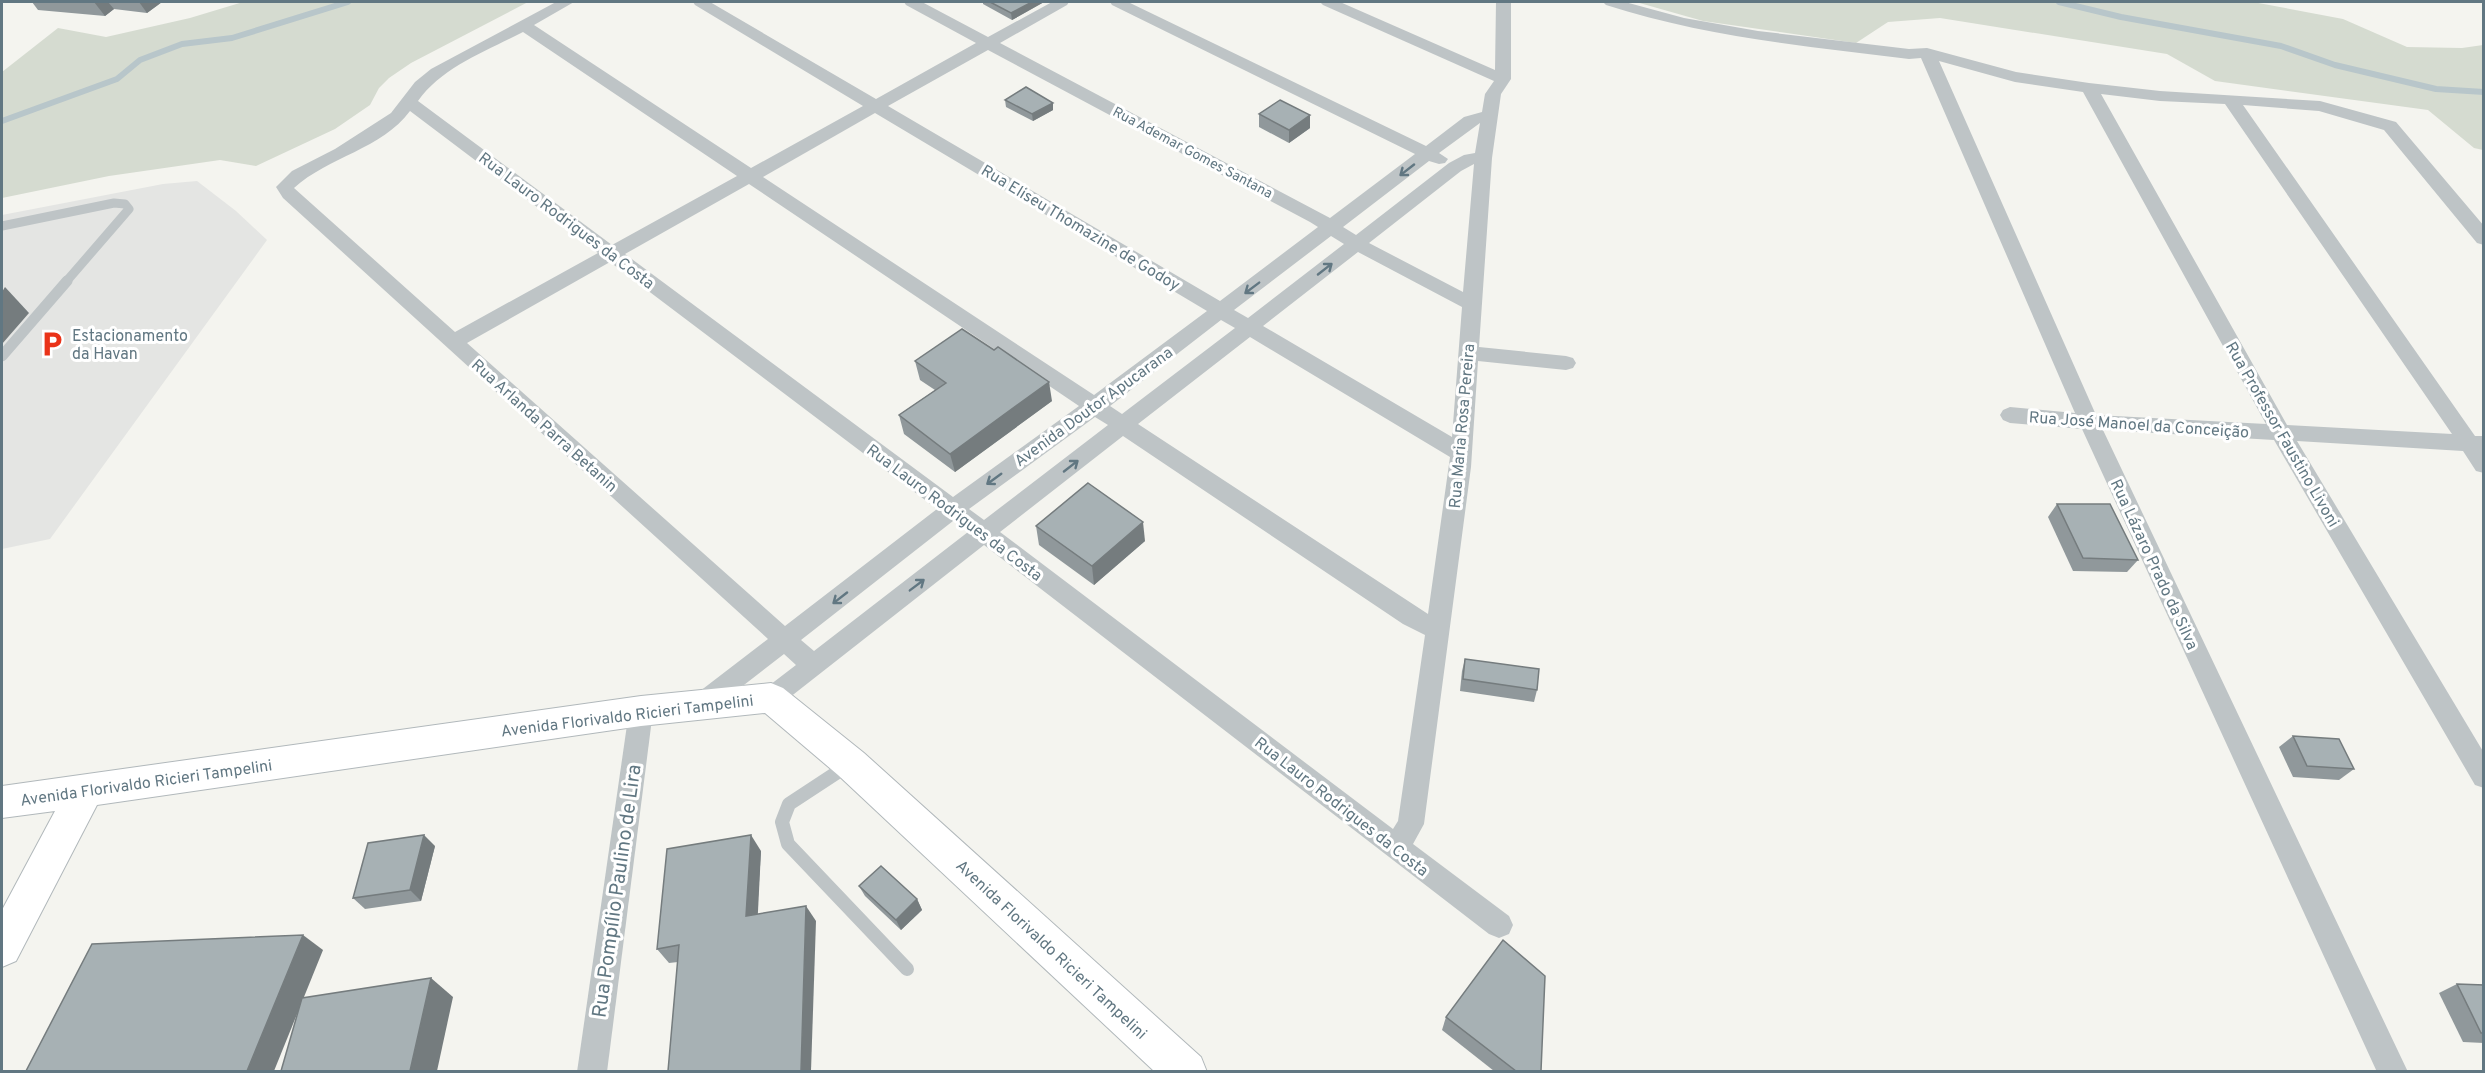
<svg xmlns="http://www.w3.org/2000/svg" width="2485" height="1073" viewBox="0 0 2485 1073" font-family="Overpass,sans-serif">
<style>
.built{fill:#e4e5e3}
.green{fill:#d5dbd0}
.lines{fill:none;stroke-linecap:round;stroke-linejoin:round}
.stream{stroke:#b8c6ca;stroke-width:6}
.secondary-casing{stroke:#b1b8bb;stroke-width:2}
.lane-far2{stroke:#bec4c6;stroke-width:9}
.lane-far1{stroke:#bec4c6;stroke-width:11}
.lane{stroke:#bec4c6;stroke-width:14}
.street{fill:#bec4c6;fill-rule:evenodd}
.secondary{fill:#fff;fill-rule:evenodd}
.wall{fill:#90989b}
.shaded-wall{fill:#757c7e}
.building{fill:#a7b1b4;stroke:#757c7e;stroke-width:1.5}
.oneway{stroke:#617782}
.labels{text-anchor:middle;stroke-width:6;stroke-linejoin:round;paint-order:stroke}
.far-street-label{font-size:14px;fill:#617782;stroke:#fff}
.street-label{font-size:16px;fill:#617782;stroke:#fff}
.poi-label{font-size:16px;fill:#617782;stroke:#fff;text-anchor:start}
.near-street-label{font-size:20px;fill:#617782;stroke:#fff}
</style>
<rect width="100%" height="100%" fill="#f4f4ef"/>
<!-- built -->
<polygon class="built" points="197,181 236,211 267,240 50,539 2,549 2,215 163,184"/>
<!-- green -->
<g class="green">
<polygon points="243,2 528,2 411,63 389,78 379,88 370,105 335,129 256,166 220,160 109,176 2,198 2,72 58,28 106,37 190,18"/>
<polygon points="1636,2 2253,2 2343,19 2407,47 2462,48 2483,45 2483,150 2474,148 2428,110 2215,81 2167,54 1940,18 1888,22 1856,43 1703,21"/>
</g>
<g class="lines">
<!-- stream -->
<g class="stream">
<polyline points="2059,2 2121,17 2281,46 2335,65 2436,89 2484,92"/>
<polyline points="2,121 117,79 140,60 182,44 232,38 348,2"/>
</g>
<defs>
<polygon id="secondary" points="771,683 783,688 864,753 1201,1057 1207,1072 1155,1072 838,775 765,713 641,726 97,805 16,961 2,967 2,910 55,811 2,818 2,786 641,696"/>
</defs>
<!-- secondary casing -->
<use href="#secondary" class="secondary-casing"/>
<!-- lane-far2 -->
<polyline class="lane-far2" points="2,226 114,203 125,204 129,209 65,283"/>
<!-- lane-far1 -->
<polyline class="lane-far1" points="2,356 67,281"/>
<!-- lane -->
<polyline class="lane" points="850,764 789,804 782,822 788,844 907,969"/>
<!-- street -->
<g class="street">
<path d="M556 2H574L534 25 751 168 863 106 695 5 693 2H710L876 99 976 43 906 5 904 2H922L988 37 1052 2H1069L1067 5 1000 43 1330 218 1415 154 1112 5 1110 2H1128L1426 146 1464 117 1482 112 1485 94 1494 81 1323 5 1320 2H1340L1495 70 1496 2H1511V79L1501 94 1492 158 1479 347 1566 356 1573 358 1576 363 1573 368 1566 370 1478 361 1471 467 1424 824 1413 844 1509 916 1513 925 1509 934 1499 938 1489 934 984 545 780 705 771 709 762 705 759 698 762 691 796 665 784 654 709 712 700 716 691 712 688 705 691 698 768 639 283 198 276 187 292 171 335 149 391 113 415 82 431 69ZM523 32 737 176 612 245 418 101C442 67 487 51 523 32ZM988 50 1310 222 1318 227 1220 301 888 106ZM410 111 598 253 455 332 294 188C328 157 382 149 410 111ZM875 113 1207 311 1094 395 763 177ZM1480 123 1475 153 1464 155 1449 163 1356 235 1343 227 1429 161 1439 164 1445 163 1448 159 1439 153ZM1474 164 1463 292 1369 243 1461 171ZM749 184 1079 406 953 497 625 254ZM1331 236 1344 244 1248 318 1234 310ZM1358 252 1462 307 1452 437 1263 326ZM610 262 937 509 785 626 467 343ZM1221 320 1235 328 1122 414 1110 406ZM1250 337 1450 457 1428 614 1138 424ZM1095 417 1108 425 984 520 969 509ZM1123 436 1403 624 1425 635 1398 821 1393 829 1000 532ZM953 521 968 532 814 651 801 640Z"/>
<path d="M1603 2H1625L1684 18 1758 31 1909 49 1927 48 2016 72 2089 83 2160 91 2320 101 2396 122 2484 226V245L2477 243 2384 130 2319 111 2243 105 2475 436H2484V473L2476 471 2463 451 2297 441 2484 753V788L2475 785 2274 440 2103 430 2408 1072H2377L2082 429 2010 423 2003 420 2000 415 2003 410 2010 407 2075 413 1921 58 1909 59C1806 46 1705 37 1606 5ZM1939 61 2015 82 2083 92 2266 424 2096 415ZM2101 94 2160 101 2225 104 2452 434 2287 425Z"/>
<polygon points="641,700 650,703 653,711 607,1072 577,1072 629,711 632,703"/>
</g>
<!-- secondary -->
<use href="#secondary" class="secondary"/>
</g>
<!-- wall -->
<g class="wall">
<polygon points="32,2 162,2 147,13 114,9 105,16 38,10"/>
<polygon points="983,2 1044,2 1012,20 983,4"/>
<polygon points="1005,100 1053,103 1053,110 1033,121 1006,107"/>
<polygon points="1259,114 1310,128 1289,143 1259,127"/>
<polygon points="915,361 1052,401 955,472 904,434 899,415 935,390 920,380"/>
<polygon points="2057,504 2138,560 2127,572 2073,571 2048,517"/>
<polygon points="1036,526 1145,541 1094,585 1039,545"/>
<polygon points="1465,659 1537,690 1534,702 1460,691 1462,671"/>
<polygon points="2293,736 2354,769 2339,780 2293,777 2279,747"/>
<polygon points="435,846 421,901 365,909 353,898"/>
<polygon points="761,851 757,914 816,921 678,962 669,963 657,949"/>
<polygon points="859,886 917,899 922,910 901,930 865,896"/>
<polygon points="2457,984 2484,985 2484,1043 2463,1042 2439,993"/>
<polygon points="1446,1017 1541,1071 1494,1071 1442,1030"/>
</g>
<!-- shaded-wall -->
<g class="shaded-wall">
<polygon points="94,2 108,2 114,9 105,16"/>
<polygon points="139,2 162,2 147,13"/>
<polygon points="1032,2 1044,2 1012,20 1011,13"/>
<polygon points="1053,103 1053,110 1033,121 1032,114"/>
<polygon points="1310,115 1310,128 1289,143 1289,130"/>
<polygon points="5,287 29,313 2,344 2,292"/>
<polygon points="1049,382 1052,401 955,472 950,454"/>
<polygon points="1143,522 1145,541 1094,585 1092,566"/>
<polygon points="424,835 435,846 421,901 410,890"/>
<polygon points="751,835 761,851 757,931 746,916"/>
<polygon points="917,899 922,910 901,930 896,920"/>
<polygon points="806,906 816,921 811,1071 801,1071"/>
<polygon points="303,935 323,950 274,1071 247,1071"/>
<polygon points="431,978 453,997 437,1071 410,1071"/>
</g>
<!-- building -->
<g class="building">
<polygon points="990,2 1032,2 1011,13"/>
<polygon points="1026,87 1053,103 1032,114 1005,100"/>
<polygon points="1280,100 1310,115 1289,130 1259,114"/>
<polygon points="962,329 994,350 998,347 1049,382 950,454 899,415 946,383 915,361"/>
<polygon points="1088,483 1143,522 1092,566 1036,526"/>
<polygon points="2057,504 2110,504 2138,560 2083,558"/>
<polygon points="1465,659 1539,669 1537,690 1463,679"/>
<polygon points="2293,736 2339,739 2354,769 2307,766"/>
<polygon points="424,835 410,890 353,898 368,843"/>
<polygon points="751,835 746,916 806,906 801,1071 668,1071 679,945 657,949 667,849"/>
<polygon points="881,866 917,899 896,920 859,886"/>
<polygon points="303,935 247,1071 26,1071 92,944"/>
<polygon points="1503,940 1545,976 1541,1071 1516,1071 1446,1017"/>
<polygon points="431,978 410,1071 281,1071 302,998"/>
<polygon points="2457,984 2484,985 2484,1033 2481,1033"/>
</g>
<!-- one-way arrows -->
<defs><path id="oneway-shaft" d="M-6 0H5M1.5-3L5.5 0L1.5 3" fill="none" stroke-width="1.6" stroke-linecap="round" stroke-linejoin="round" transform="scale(1.5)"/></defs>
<g class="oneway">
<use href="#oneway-shaft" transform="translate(1407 170) rotate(142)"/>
<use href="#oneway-shaft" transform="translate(1325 269) rotate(-38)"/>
<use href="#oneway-shaft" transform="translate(1252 288) rotate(143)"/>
<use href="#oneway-shaft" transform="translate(1071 466) rotate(-38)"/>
<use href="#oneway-shaft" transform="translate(994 479) rotate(144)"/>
<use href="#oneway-shaft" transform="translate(917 585) rotate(-37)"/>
<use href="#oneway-shaft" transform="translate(840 598) rotate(142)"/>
</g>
<!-- icons -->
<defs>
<symbol id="parking-bare" viewBox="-9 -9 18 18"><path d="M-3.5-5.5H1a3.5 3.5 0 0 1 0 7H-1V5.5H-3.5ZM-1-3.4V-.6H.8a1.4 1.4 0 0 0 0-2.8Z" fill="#ea3319" stroke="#fff" stroke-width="2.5" paint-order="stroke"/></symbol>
</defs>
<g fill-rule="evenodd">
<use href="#parking-bare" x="33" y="325" width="38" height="38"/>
</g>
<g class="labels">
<!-- far-street labels -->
<g class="far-street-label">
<text transform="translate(1193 152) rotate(28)" y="5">Rua Ademar Gomes Santana</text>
</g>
<!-- street labels -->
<g class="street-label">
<text transform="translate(567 220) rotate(37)" y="6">Rua Lauro Rodrigues da Costa</text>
<text transform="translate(1081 227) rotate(31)" y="6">Rua Eliseu Thomazine de Godoy</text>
<text transform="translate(1093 406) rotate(-36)" y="6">Avenida Doutor Apucarana</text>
<text transform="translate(2139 424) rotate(4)" y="6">Rua José Manoel da Conceição</text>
<text transform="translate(545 425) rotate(42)" y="6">Rua Arlanda Parra Betanin</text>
<text transform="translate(1461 426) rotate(-85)" y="6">Rua Maria Rosa Pereira</text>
<text transform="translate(2283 434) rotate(60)" y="6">Rua Professor Faustino Livoni</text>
<text transform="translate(955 512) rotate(37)" y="6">Rua Lauro Rodrigues da Costa</text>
<text transform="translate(2155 564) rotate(65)" y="6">Rua Lázaro Prado da Silva</text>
<text transform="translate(627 715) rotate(-7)" y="6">Avenida Florivaldo Ricieri Tampelini</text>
<text transform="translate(146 782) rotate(-8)" y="6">Avenida Florivaldo Ricieri Tampelini</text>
<text transform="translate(1342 806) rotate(38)" y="6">Rua Lauro Rodrigues da Costa</text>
<text transform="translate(1052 949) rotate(43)" y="6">Avenida Florivaldo Ricieri Tampelini</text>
</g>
<!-- poi labels -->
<g class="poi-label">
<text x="72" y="341">Estacionamento<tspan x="72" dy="18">da Havan</tspan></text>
</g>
<!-- near-street labels -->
<g class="near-street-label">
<text transform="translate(616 891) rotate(-82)" y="7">Rua Pompílio Paulino de Lira</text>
</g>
</g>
<!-- border -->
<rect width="2485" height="1073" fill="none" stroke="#617782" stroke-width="6"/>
</svg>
